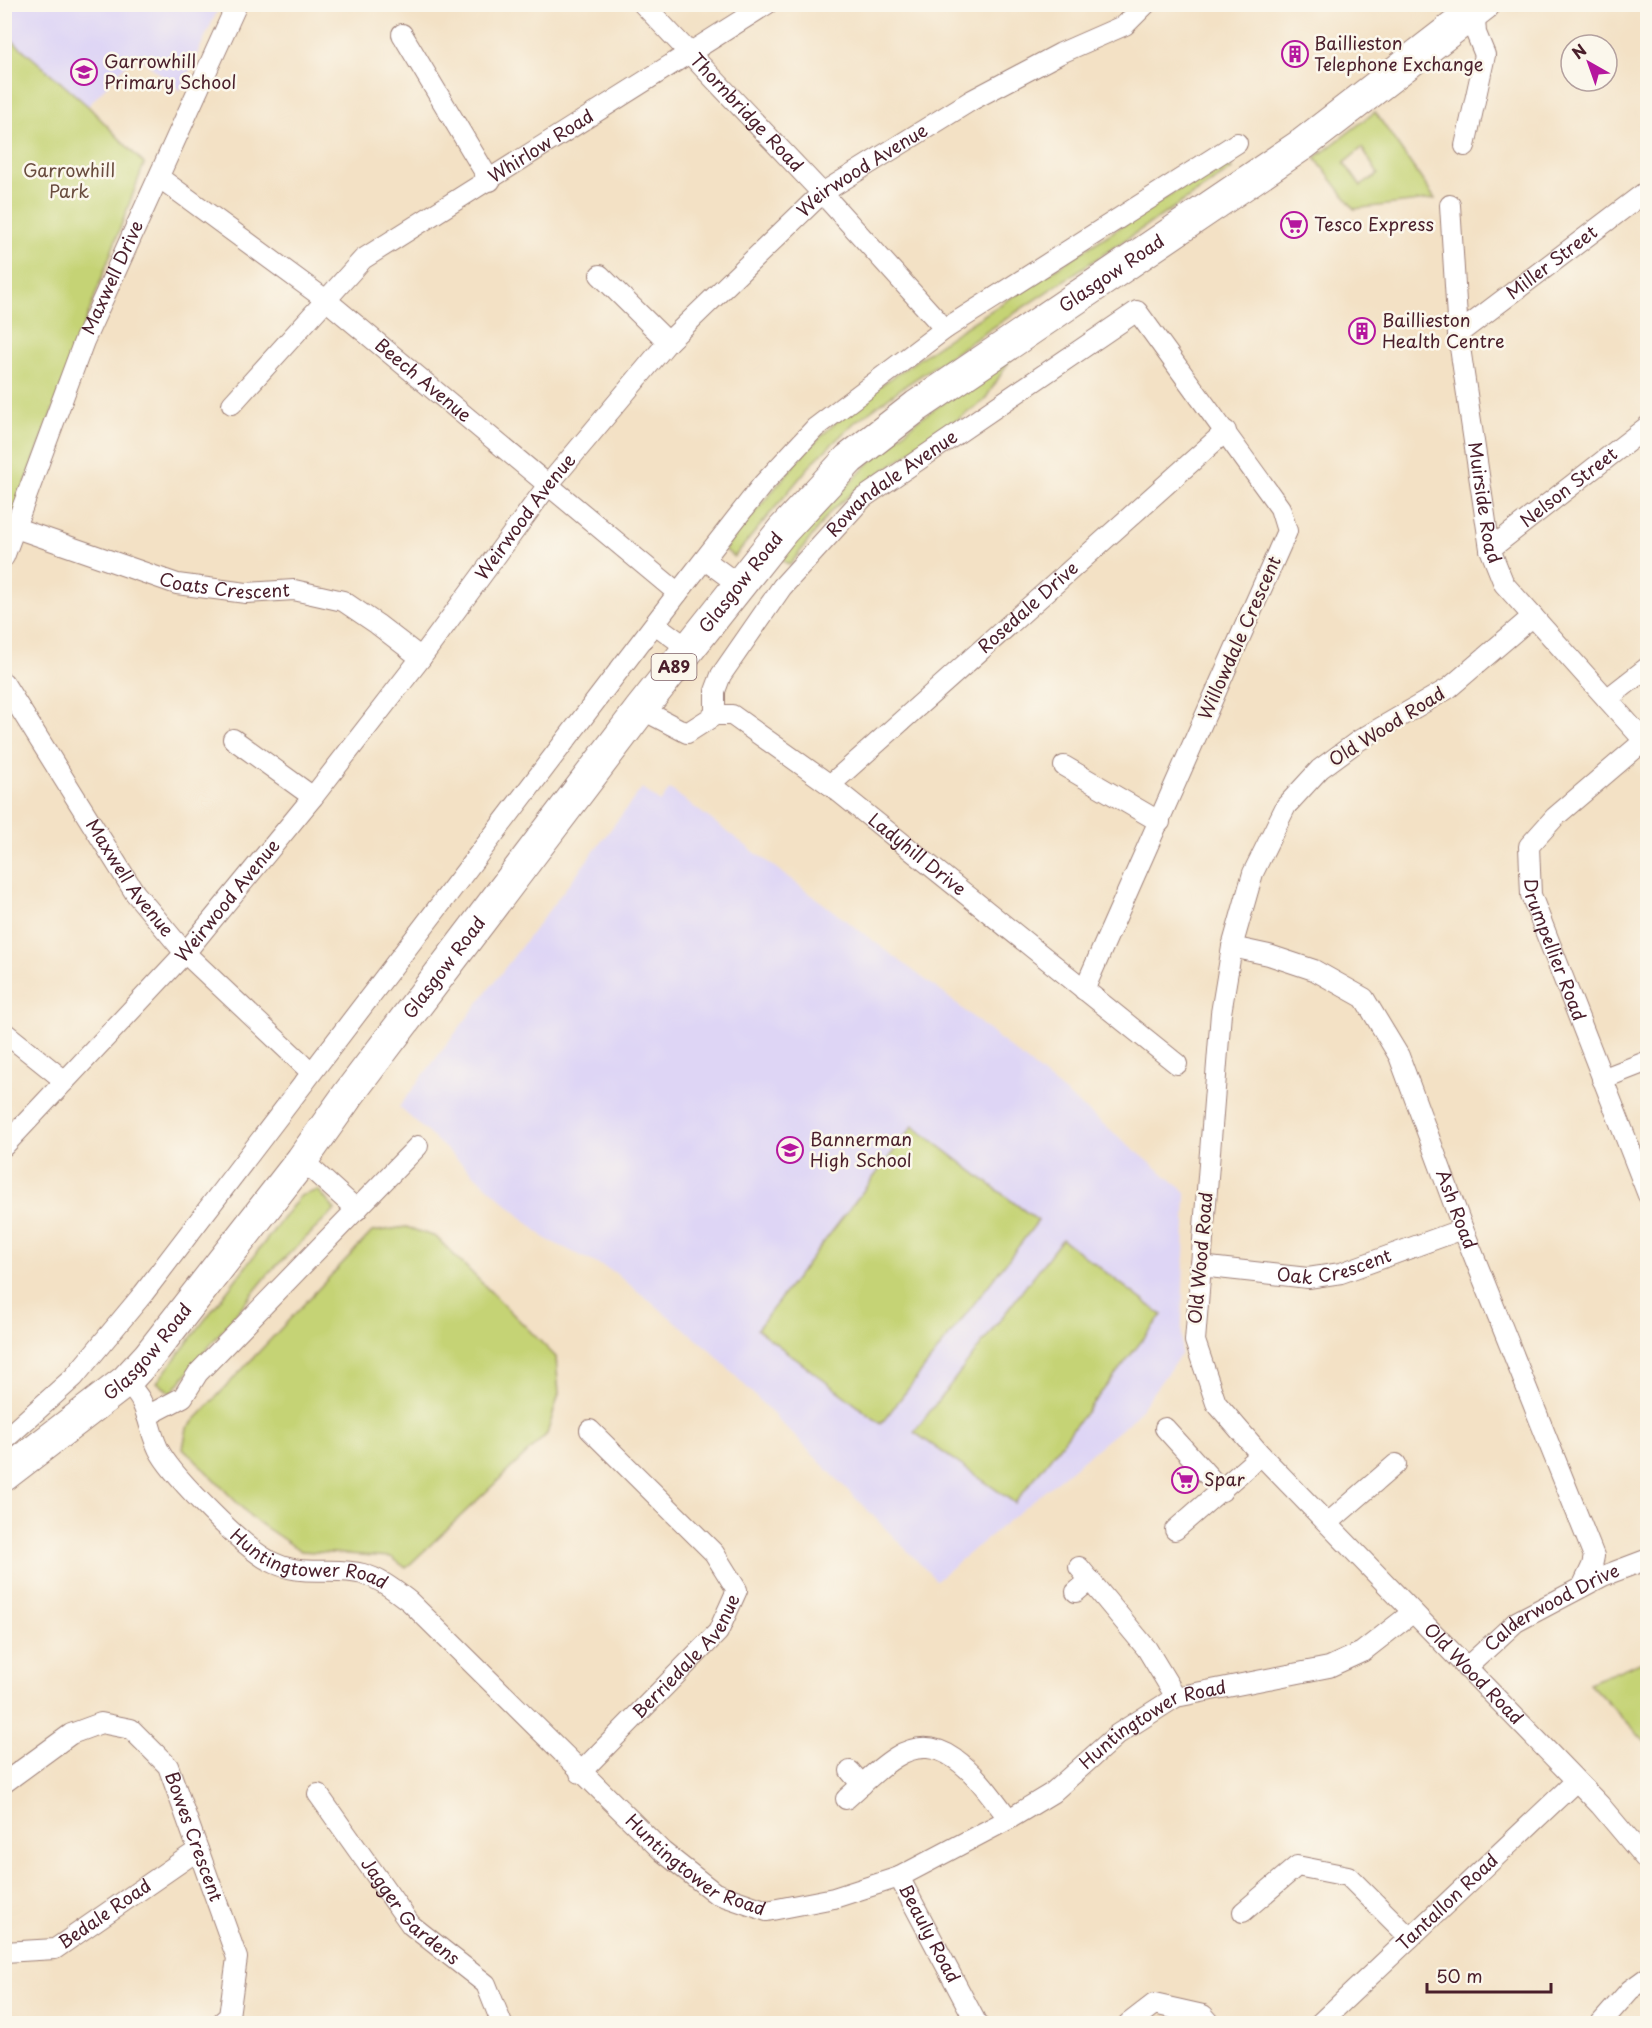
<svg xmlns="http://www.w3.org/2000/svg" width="1652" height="2028" viewBox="0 0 1652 2028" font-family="'Playpen Sans',sans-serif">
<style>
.built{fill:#ded5f5}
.green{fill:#c5d375;stroke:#887950;stroke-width:1.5;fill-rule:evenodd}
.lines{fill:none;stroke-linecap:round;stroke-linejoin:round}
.street-casing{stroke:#9e8078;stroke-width:22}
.primary-casing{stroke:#9e8078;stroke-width:34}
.street{stroke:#fff;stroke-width:20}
.primary{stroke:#fff;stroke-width:32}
.labels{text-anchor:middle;stroke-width:5;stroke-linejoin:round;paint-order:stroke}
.shield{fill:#fbf7ec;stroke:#7f6065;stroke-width:1.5}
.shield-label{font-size:16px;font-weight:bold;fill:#4a1f2b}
.poi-label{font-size:18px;fill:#4a1f2b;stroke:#fbf7ec;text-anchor:start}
.street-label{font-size:18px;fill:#4a1f2b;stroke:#fbf7ec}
.park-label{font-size:18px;fill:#694c3e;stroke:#fbf7ec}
</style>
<rect width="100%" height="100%" fill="#fbf7ec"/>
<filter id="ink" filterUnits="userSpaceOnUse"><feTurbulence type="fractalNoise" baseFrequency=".0167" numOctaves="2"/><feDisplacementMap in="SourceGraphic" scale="12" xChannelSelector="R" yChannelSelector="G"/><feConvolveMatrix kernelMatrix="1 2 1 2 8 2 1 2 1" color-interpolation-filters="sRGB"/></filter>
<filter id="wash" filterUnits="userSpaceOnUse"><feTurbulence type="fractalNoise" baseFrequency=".008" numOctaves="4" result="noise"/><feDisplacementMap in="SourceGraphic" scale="24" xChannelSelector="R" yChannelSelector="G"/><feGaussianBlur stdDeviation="1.35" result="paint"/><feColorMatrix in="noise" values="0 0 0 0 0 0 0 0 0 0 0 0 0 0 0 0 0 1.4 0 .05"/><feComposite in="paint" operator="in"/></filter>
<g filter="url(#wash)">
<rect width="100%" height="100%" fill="#f3e1c5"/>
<!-- built -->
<g class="built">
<polygon points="5,5 220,5 180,91 136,54 88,106 5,34"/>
<polygon points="642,788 660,802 670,789 943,993 1186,1192 1181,1354 1134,1418 936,1580 709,1349 614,1272 546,1239 399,1107"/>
</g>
<!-- green -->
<g class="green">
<polygon points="5,34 88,106 144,164 5,539"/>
<path d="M1375 112 1435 199 1354 209 1315 158ZM1362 148 1378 174 1361 186 1344 163Z"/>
<polygon points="1221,162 1232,169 906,385 855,422 813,462 734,557 724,549 806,451 857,402 956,333"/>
<polygon points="1012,357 984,401 858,488 831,511 790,565 778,558 869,463 918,420"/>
<polygon points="913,1126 1038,1221 881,1424 757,1329"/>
<polygon points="318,1190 335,1210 271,1271 171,1393 157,1382 300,1196"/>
<polygon points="406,1227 436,1237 556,1357 559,1394 547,1434 406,1568 391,1557 301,1551 253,1519 183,1448 187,1428 372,1232"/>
<polygon points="1062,1239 1162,1315 1015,1503 914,1432"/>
<polygon points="1647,1659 1647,1744 1589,1683"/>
</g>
</g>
<g filter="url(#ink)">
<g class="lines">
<defs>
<g id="street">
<path id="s1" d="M643 4 822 193 945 329"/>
<polyline points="402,34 490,181"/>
<polyline points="1465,146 1485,55 1476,33 1474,4"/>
<path id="s2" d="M160 178 326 300 678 593"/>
<path id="s3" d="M1450 205 1458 334 1490 549 1504 584 1648 745"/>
<polyline points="600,275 668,342"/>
<path id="s4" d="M1458 334 1648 190"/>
<path id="s5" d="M232 404 363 259 767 4"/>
<path id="s6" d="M16 528 177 584 246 593 294 590 343 601 377 624 421 658"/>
<path id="s7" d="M1490 549 1648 426"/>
<path id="s8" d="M4 557 84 341 237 4"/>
<polyline points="705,560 739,585"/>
<path id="s9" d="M1533 616 1449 688 1358 741 1320 769 1286 806 1253 873 1232 947 1221 1013 1195 1341 1216 1403 1261 1455 1600 1805 1648 1862"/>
<polyline points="655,624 689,649"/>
<path id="s10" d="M4 683 135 893 185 953 311 1072"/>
<polyline points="1607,699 1648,667"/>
<path id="s11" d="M641 709 687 733 715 715H732L830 785 1177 1064"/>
<path id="s12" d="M715 715V691L721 675 782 587 863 498 1137 311 1280 508 1287 531 1084 990"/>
<polyline points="233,739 313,797"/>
<path id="s13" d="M1644 741 1555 817 1529 846 1531 895 1648 1195"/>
<polyline points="1064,766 1160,822"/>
<path id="s14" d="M830 785 1226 431"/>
<path id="s15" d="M1232 947 1269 955 1314 970 1364 998 1399 1056 1463 1229 1594 1556 1592 1566 1582 1587"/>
<polyline points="4,1032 65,1081"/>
<polyline points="1602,1079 1648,1061"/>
<path id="s16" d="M4 1146 185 953 313 797 421 658 548 485 668 342 822 193 972 100 1061 53 1125 25 1146 4"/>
<polyline points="302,1160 357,1210"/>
<path id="s17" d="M1200 1266 1308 1278 1341 1273 1463 1229"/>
<path id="s18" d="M126 1381C131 1388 139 1395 142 1403 150 1419 151 1438 161 1454 176 1479 243 1547 268 1560 302 1579 331 1565 363 1574 381 1579 394 1590 409 1601L663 1852 715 1893 767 1911 834 1898 899 1877 1009 1819 1052 1793 1118 1734 1176 1697 1329 1667 1362 1652 1412 1613"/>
<polyline points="147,1416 183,1397 198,1373 418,1146"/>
<polyline points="1165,1428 1222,1491"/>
<polyline points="4,1440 74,1377 143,1294 678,593 763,484 815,428 945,329 1237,143"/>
<polyline points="1328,1523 1396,1464"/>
<polyline points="1175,1530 1261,1455"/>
<polyline points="1079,1567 1147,1649 1176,1697"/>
<polyline points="1076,1592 1090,1580"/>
<path id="s19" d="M1466 1668 1516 1622 1603 1576 1648 1559"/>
<polyline points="850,1771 862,1785"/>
<path id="s20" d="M580 1773 718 1632 737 1590 714 1553 590 1430"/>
<path id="s21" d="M4 1783 71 1734 101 1723 131 1729 168 1766 237 1958 229 2016 220 2024"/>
<path id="s22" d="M318 1794 411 1925 486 1984 502 2024"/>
<path d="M846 1799C862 1785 878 1768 896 1757 946 1725 983 1786 1009 1819"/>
<path id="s23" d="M899 1877 977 2024"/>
<polyline points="1243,1912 1297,1866 1348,1876 1410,1938"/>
<path id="s24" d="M4 1952 55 1949 198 1850"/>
<polyline points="1128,2024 1154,2004 1203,2015 1211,2024"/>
<path id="s25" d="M1319 2024 1576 1781"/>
<polyline points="1600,2024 1630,1990 1648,1977"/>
</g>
<g id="primary">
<path id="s26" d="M4 1475 126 1381 149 1356 302 1160 348 1095 641 709 783 530 849 459 917 406 1303 144 1484 4"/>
</g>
</defs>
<!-- street casing -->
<use href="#street" class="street-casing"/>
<!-- primary casing -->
<use href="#primary" class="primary-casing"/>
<!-- street -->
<use href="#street" class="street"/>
<!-- primary -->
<use href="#primary" class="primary"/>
</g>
</g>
<!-- icons -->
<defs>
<symbol id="building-ring" viewBox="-11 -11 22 22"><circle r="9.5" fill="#fbf7ec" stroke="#b5179e" stroke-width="1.5"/><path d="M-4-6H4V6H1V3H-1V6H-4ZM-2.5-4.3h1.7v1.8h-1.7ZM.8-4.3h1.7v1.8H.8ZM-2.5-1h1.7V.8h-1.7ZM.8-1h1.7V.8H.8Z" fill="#b5179e"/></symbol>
<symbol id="school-ring" viewBox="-11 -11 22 22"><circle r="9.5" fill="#fbf7ec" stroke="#b5179e" stroke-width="1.5"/><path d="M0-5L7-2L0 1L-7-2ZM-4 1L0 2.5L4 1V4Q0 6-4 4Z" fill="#b5179e"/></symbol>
<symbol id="supermarket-ring" viewBox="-11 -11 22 22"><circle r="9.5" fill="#fbf7ec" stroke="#b5179e" stroke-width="1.5"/><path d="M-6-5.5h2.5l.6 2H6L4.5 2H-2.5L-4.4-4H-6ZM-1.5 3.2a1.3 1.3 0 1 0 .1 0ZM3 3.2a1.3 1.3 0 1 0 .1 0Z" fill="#b5179e"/></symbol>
</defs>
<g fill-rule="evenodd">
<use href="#building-ring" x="1280" y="39" width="30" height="30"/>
<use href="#school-ring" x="69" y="57" width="30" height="30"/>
<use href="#supermarket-ring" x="1279" y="210" width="30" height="30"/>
<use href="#building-ring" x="1347" y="316" width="30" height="30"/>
<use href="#school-ring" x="775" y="1135" width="30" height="30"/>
<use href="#supermarket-ring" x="1170" y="1465" width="30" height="30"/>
</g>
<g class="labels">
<!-- shield labels -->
<rect class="shield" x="651.5" y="654" width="45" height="26" rx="4.5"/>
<g class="shield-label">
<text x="674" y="673">A89</text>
</g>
<!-- poi labels -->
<g class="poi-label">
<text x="1314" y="50">Baillieston<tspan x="1314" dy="21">Telephone Exchange</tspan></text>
<text x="104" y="68">Garrowhill<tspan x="104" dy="21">Primary School</tspan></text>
<text x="1314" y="231">Tesco Express</text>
<text x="1382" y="327">Baillieston<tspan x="1382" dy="21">Health Centre</tspan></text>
<text x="810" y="1146">Bannerman<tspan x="810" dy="21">High School</tspan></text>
<text x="1204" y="1486">Spar</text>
</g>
<!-- street labels -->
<g class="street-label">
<text dy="6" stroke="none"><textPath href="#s1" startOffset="150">Thornbridge Road</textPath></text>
<text dy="6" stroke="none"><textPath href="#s5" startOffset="406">Whirlow Road</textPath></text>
<text dy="6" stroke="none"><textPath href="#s16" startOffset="1304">Weirwood Avenue</textPath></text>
<text dy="6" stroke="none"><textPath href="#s4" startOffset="118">Miller Street</textPath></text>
<text dy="6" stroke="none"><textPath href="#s26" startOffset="1648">Glasgow Road</textPath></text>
<text dy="6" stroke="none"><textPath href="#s8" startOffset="300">Maxwell Drive</textPath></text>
<text dy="6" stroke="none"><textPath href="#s2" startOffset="332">Beech Avenue</textPath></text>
<text dy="6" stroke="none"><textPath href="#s12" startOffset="300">Rowandale Avenue</textPath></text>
<text dy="6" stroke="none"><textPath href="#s7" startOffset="100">Nelson Street</textPath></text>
<text dy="6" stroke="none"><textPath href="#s3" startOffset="300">Muirside Road</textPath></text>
<text dy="6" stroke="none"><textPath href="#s16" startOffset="818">Weirwood Avenue</textPath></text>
<text dy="6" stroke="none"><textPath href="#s6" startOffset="218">Coats Crescent</textPath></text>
<text dy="6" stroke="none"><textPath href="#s26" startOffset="1162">Glasgow Road</textPath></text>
<text dy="6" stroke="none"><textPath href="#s14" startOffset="266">Rosedale Drive</textPath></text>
<text transform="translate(1240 638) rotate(-66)" y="6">Willowdale Crescent</text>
<text transform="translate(1387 727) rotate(-32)" y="6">Old Wood Road</text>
<text dy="6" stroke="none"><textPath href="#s11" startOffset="334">Ladyhill Drive</textPath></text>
<text dy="6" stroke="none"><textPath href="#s10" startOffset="232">Maxwell Avenue</textPath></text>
<text dy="6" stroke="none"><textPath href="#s16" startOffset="332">Weirwood Avenue</textPath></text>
<text dy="6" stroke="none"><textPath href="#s13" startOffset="264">Drumpellier Road</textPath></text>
<text dy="6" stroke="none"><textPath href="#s26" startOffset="676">Glasgow Road</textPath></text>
<text dy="6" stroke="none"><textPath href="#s15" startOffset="374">Ash Road</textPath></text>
<text transform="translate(1201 1258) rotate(-85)" y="6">Old Wood Road</text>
<text dy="6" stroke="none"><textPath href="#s17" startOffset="136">Oak Crescent</textPath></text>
<text dy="6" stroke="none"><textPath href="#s26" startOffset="190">Glasgow Road</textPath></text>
<text dy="6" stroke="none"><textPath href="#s18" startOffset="272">Huntingtower Road</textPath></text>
<text dy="6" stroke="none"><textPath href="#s19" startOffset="106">Calderwood Drive</textPath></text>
<text dy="6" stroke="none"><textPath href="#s20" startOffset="159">Berriedale Avenue</textPath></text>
<text dy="6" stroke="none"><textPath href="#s9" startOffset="1300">Old Wood Road</textPath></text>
<text dy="6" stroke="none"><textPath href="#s18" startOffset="1298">Huntingtower Road</textPath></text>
<text dy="6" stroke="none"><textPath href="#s21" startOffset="273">Bowes Crescent</textPath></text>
<text dy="6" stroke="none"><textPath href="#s18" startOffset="776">Huntingtower Road</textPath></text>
<text dy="6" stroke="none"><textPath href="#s25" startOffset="177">Tantallon Road</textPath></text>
<text dy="6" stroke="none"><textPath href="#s22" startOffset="150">Jagger Gardens</textPath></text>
<text dy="6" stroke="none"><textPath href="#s24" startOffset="112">Bedale Road</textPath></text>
<text dy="6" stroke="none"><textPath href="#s23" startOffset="64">Beauly Road</textPath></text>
</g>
<!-- park labels -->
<g class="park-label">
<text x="69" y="177">Garrowhill<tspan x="69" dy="21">Park</tspan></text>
</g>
</g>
<!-- margin -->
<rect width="1652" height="2028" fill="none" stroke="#fbf7ec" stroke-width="24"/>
<!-- north arrow -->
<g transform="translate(1589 63) rotate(320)"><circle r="28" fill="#fbf7ec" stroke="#b4a19f" stroke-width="1.5"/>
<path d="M0-4.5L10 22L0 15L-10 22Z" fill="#b5179e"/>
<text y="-9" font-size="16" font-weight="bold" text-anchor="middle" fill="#4a1f2b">N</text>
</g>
<!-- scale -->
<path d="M1427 1983v9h124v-9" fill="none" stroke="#4a1f2b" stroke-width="3"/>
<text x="1436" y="1983" font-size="18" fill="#4a1f2b" stroke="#fbf7ec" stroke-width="4.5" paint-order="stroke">50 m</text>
</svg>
